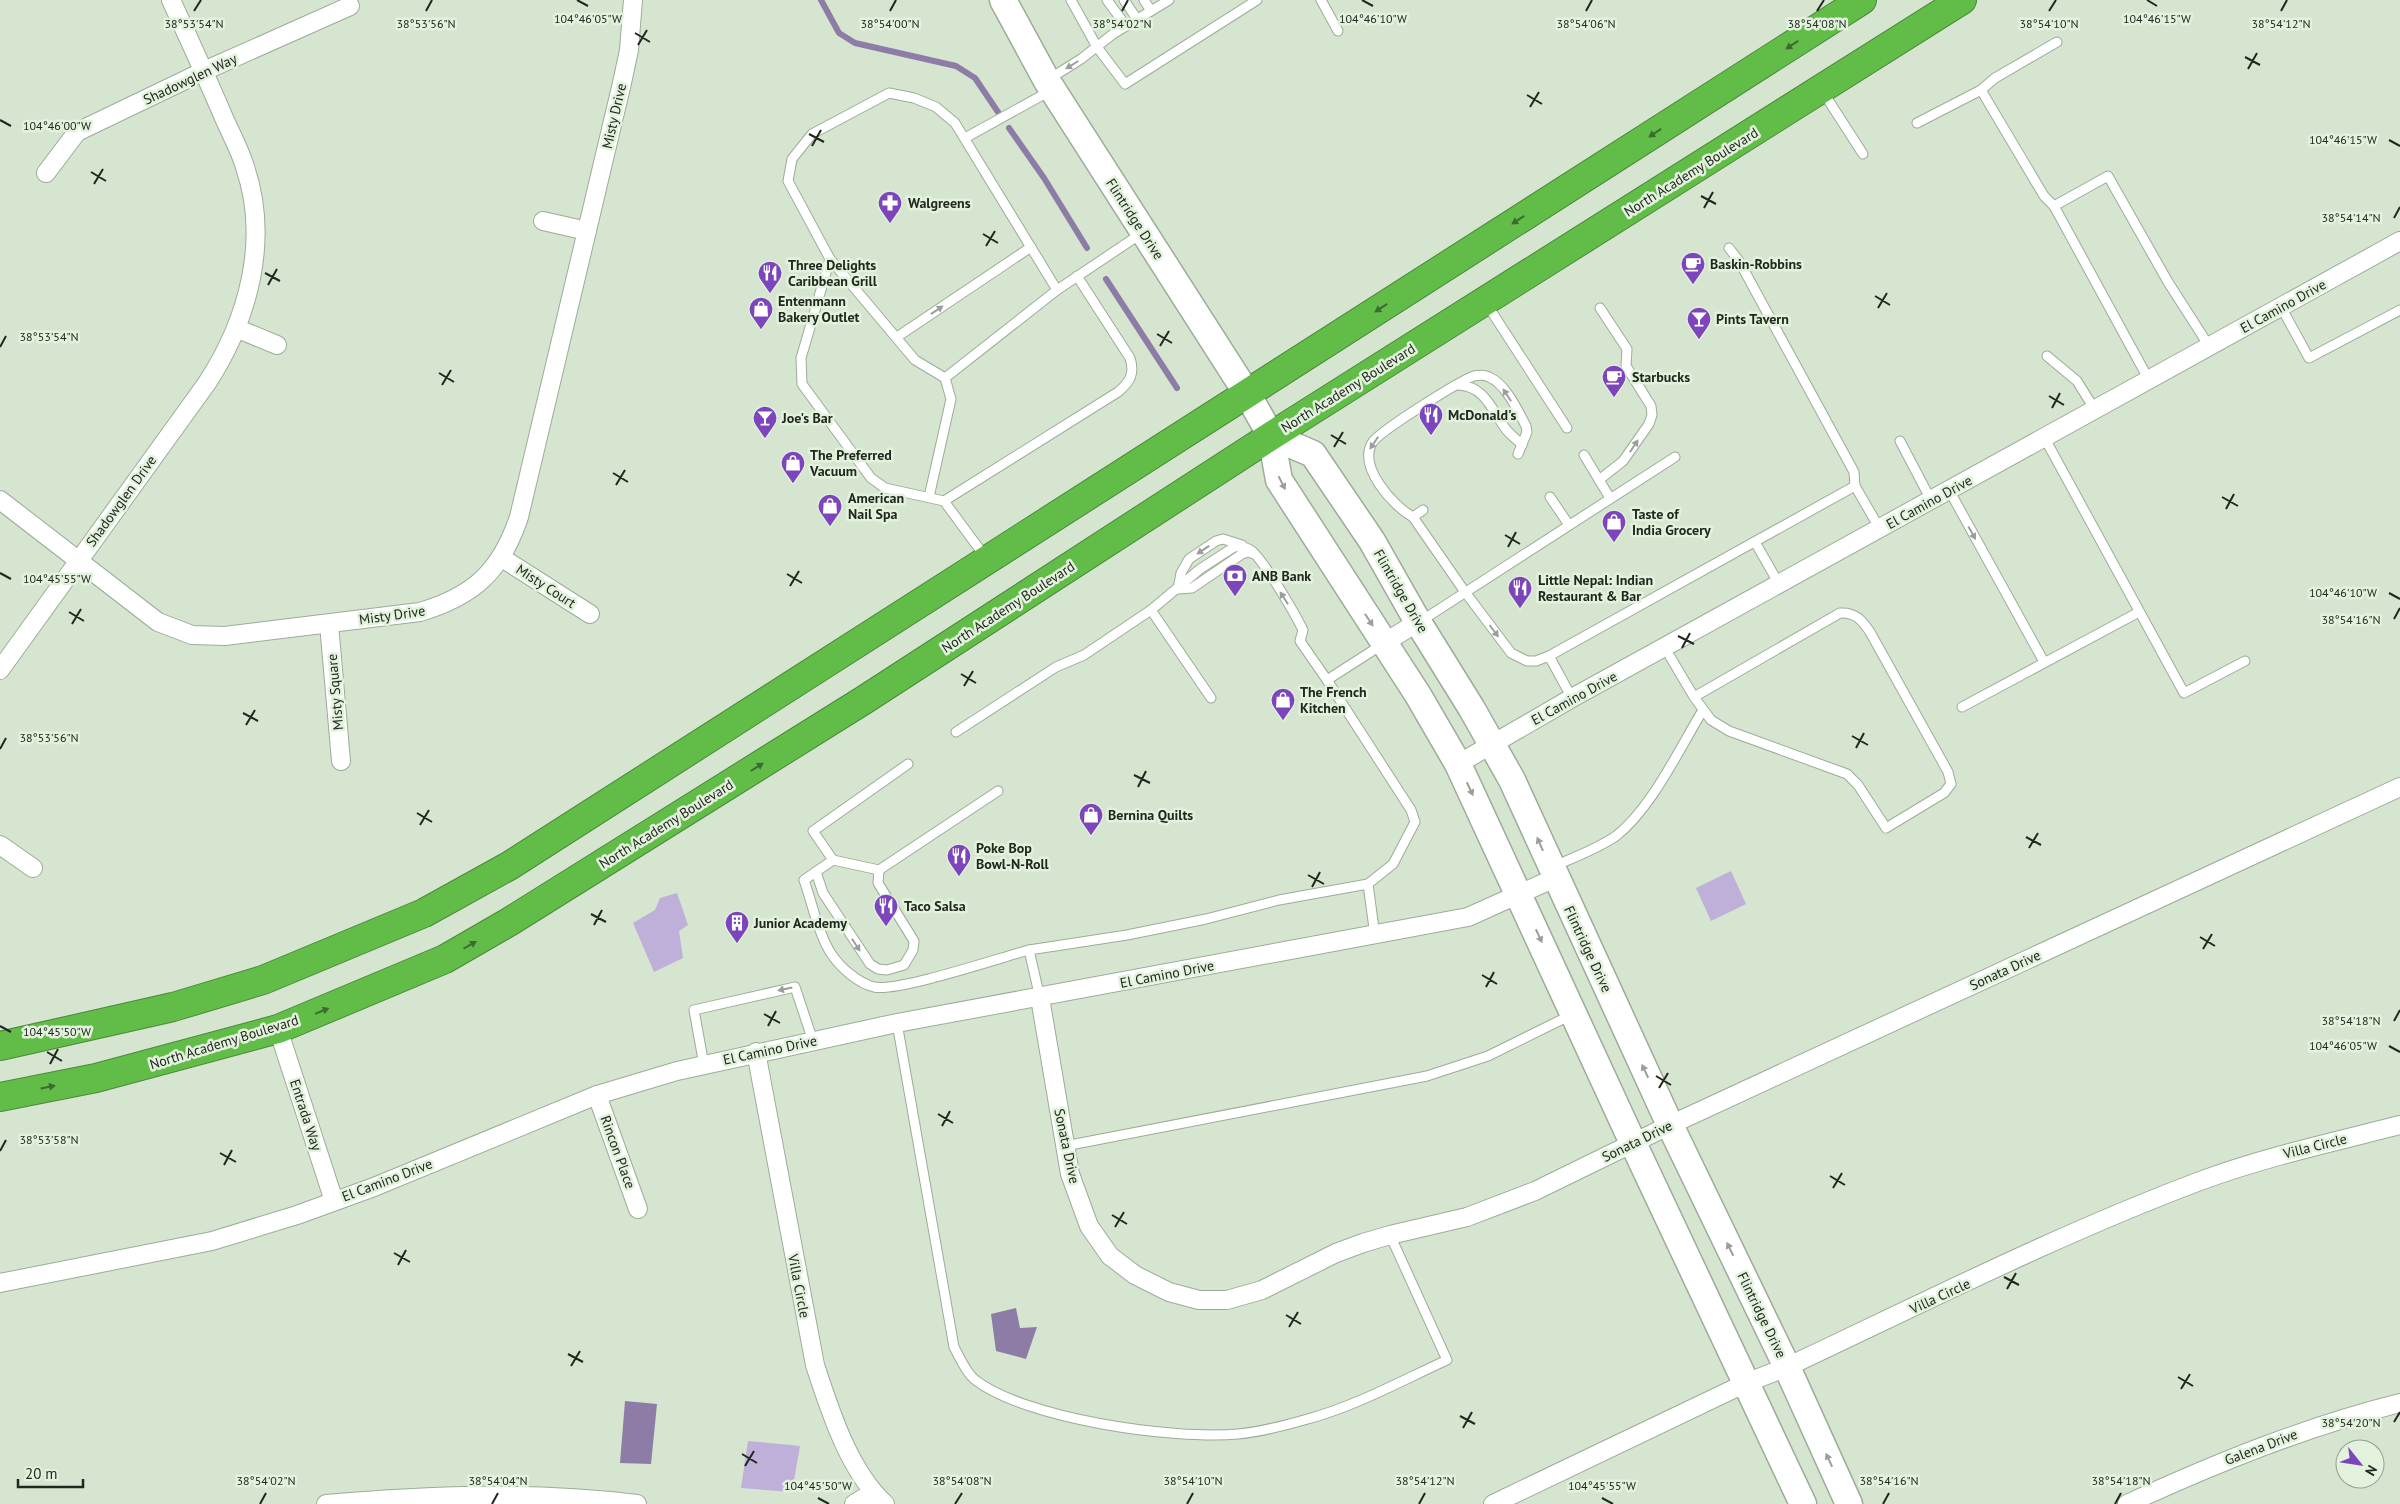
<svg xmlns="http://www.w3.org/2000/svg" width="2400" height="1504" viewBox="0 0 2400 1504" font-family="'PT Sans',sans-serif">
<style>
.green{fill:#bfb0da}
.water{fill:#8d7da6}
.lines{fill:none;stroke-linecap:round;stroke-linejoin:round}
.stream{stroke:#8d7da6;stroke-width:6}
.lane-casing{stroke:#9cac98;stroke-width:11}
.street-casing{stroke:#9cac98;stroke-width:20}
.secondary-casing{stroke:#9cac98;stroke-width:29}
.highway-casing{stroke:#4b883a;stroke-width:30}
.lane{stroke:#fff;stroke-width:9}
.street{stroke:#fff;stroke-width:18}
.secondary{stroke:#fff;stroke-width:26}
.highway{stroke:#62bc48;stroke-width:28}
.oneway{fill:#3e6a31}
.oneway2{fill:#9b9e9a}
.ticks{fill:none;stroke:#21271f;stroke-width:2}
.labels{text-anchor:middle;stroke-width:5;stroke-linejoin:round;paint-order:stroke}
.street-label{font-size:14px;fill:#21271f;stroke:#e2f2dd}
.poi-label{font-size:14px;font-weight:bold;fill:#21271f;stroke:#e2f2dd;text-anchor:start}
.ticks-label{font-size:12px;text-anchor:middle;fill:#21271f;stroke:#e2f2dd;stroke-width:5;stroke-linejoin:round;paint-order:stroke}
</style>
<rect width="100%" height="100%" fill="#d5e5d0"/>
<!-- green -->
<g class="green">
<polygon points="1731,871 1746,904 1711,921 1696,888"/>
<polygon points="677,893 688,925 679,931 683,958 654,972 633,923 655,910 660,898"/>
<polygon points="748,1441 800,1446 792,1492 741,1488"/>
</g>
<!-- water -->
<g class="water">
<polygon points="1016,1308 1020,1328 1037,1327 1026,1359 996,1351 991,1314"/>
<polygon points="625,1401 657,1404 651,1464 620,1463"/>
</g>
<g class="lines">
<!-- stream -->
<g class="stream">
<polyline points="821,0 839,33 855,43 956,66 975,78 998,112"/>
<polyline points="1009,128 1044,178 1087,248"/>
<polyline points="1106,279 1177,388"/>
</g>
<defs>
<g id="lane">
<polyline points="1071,0 1097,47 1125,84 1257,0"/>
<polyline points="1107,0 1126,26"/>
<polyline points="1124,0 1137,19"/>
<polyline points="1144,0 1151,11"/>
<polyline points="1321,0 1338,31"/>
<polyline points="1049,79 1081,59 1113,34 1169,0"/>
<polyline points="1981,90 2044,196 2054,206"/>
<polyline points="1823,92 1863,154"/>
<polyline points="1917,123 1981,90 1995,78 2057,42"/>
<polyline points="965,138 1050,91"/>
<polyline points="1729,248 1739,261 1854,472 1855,486 1880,529"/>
<polyline points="830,259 915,360 945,378"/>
<polyline points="1486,303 1567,428"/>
<polyline points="2281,307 2309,358 2400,310"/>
<polyline points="897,337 1031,247"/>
<polyline points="2047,356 2077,381 2095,410"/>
<polyline points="2149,380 2054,206 2108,176 2168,282 2209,346"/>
<path d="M1458 385C1485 386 1492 410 1505 428 1510 435 1517 439 1522 445"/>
<polyline points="2044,437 2184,693 2245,661"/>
<polyline points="1900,441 1931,500"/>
<polyline points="1584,455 1610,498"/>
<polyline points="1599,480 1623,461 1649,424 1652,415 1651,406 1626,366 1627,349 1600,308"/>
<polyline points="1949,490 2044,662"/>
<polyline points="929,497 951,399 945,378 1057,290"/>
<polyline points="1550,497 1569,525"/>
<path d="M944 501 1118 392C1130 382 1135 374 1130 358L1077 276"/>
<polyline points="1423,510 1413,517 1465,592 1511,653 1527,661 1536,661 1549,656 1855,486"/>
<path d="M1413 517C1393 506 1358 467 1372 443 1378 432 1461 380 1474 376 1479 375 1485 375 1489 377 1506 384 1518 411 1526 426L1527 432 1518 454"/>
<polyline points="1755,542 1779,584"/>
<polyline points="1242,545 1223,539 1216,541 1189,559 1181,573 1178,589 1192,588 1242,554 1248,552 1254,554"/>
<polyline points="986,558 944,501 885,488 871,478 802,384 801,358 830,259 788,181 792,159 812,134 889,93 914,98 936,107 955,123 1057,290 1142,233"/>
<path d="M1151 610 1200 569 1234 547C1241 546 1247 547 1252 551 1266 564 1294 612 1303 630L1300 641 1327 680 1383 644"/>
<polyline points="1421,621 1675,457"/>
<path d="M1665 648 1694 697 1840 613C1855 612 1862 620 1870 632L1948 772 1951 784 1944 793 1886 828 1858 785 1847 774 1729 731 1711 720 1694 697"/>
<polyline points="1549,656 1572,698"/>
<polyline points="1327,680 1411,810 1415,822 1393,864 1368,884 1375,936"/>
<polyline points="1962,707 2139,612"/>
<polyline points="956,732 1056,667 1084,655 1151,610 1211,698"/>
<path d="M908 764 813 831 833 860 804 880C812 903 819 936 832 955 841 968 858 983 874 987 898 992 999 958 1029 950"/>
<polyline points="833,860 879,870 998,791"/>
<path d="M1554 866C1575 857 1597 849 1616 836 1652 808 1679 749 1703 710"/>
<polyline points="816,872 823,893 870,964 878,969 887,970 904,965 913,950 914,941 878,883 879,870"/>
<polyline points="1040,998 1029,950 1127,935 1206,919 1279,900 1368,884"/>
<path d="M897 1023 954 1347C960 1358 965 1371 974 1379 1024 1419 1174 1440 1238 1434 1259 1432 1283 1426 1304 1420 1354 1407 1401 1381 1447 1360L1390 1235"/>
<polyline points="704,1065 694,1010 795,987 813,1041"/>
<polyline points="1065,1146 1427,1076 1488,1056 1571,1015"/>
</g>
<g id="street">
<polyline points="46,173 77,132 204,71 350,6"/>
<polyline points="543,221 587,231"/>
<polyline points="238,329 277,345"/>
<path d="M0 500 158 622 192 635 225 636 420 612C474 596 501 571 519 517L622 83 629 50 633 0"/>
<polyline points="502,558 590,614"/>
<polyline points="329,624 341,761"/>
<polyline points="1384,643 1418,622"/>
<path d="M0 670 207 383C248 320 270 241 245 167 240 150 231 134 224 118 207 78 189 39 171 0"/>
<polyline points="1458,764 1572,698 2400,241"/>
<polyline points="0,845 33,868"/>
<polyline points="1040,998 1070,1174 1089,1226 1110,1256 1135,1275 1169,1292 1199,1300 1227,1300 1262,1290 1336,1253 1363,1243 1390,1235 1467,1217 1535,1191 1670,1125 2400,787"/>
<polyline points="278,1029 334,1201"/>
<path d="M756 1052 815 1365C830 1411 849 1471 885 1504"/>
<polyline points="597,1095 638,1209"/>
<polyline points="0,1283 212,1241 297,1215 374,1187 597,1095 677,1071 897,1023 1468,917 1555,878"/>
<path d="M326 1504C429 1495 534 1491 637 1504"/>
<polyline points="854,1504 872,1493"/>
<path d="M1493 1504 1746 1383 1787 1367C1923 1303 2059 1234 2200 1181 2265 1157 2333 1142 2400 1125"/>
<path d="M2127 1504C2216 1463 2305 1427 2400 1403"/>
</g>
<g id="secondary">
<polyline points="1003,0 1047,81 1248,395 1271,436 1279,480 1418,695 1458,764 1633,1143 1803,1504"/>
<polyline points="1271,436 1313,454 1372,541 1418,622 1472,709 1512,780 1670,1125 1787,1367 1849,1504"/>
</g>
<g id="highway">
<polyline points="0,1046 173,1007 263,980 424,913 509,866 1862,0"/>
<polyline points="0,1097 96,1078 278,1029 445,959 509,922 864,700 1271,436 1962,0"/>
</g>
</defs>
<!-- lane casing -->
<use href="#lane" class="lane-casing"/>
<!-- street casing -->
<use href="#street" class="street-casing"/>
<!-- secondary casing -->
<use href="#secondary" class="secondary-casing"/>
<!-- highway casing -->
<use href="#highway" class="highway-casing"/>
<!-- lane -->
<use href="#lane" class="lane"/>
<!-- street -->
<use href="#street" class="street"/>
<!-- secondary -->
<use href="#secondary" class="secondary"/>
<!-- highway -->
<use href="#highway" class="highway"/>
</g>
<!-- one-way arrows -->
<defs><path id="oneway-solid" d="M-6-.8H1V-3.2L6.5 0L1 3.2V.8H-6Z" transform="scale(1.25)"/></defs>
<g class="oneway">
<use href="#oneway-solid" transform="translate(1792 45) rotate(147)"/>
<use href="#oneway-solid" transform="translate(1655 133) rotate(147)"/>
<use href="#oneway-solid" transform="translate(1518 220) rotate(147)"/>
<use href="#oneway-solid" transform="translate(1381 308) rotate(147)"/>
<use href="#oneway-solid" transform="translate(757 767) rotate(-32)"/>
<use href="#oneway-solid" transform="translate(470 945) rotate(-30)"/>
<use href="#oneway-solid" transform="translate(322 1011) rotate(-22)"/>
<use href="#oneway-solid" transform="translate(48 1087) rotate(-11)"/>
</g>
<g class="oneway2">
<use href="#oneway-solid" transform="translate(1072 65) rotate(148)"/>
<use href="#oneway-solid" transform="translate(937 310) rotate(-34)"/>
<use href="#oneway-solid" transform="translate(1507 395) rotate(-123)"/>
<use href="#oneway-solid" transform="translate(1374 443) rotate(124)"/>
<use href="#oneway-solid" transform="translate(1634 446) rotate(-56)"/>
<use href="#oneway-solid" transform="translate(1282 483) rotate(63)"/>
<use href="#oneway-solid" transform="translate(1972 533) rotate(61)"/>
<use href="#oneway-solid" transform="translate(1203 550) rotate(146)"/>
<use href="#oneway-solid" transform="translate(1284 598) rotate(-123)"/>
<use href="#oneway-solid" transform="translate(1369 620) rotate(57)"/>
<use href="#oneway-solid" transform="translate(1494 631) rotate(53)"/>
<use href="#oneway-solid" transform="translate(1470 789) rotate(65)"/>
<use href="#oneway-solid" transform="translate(1540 844) rotate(-114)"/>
<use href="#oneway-solid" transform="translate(1539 936) rotate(65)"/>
<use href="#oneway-solid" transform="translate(856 945) rotate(57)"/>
<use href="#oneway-solid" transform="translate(785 989) rotate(168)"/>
<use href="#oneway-solid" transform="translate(1645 1071) rotate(-115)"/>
<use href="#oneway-solid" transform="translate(1730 1249) rotate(-116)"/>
<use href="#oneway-solid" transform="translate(1829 1460) rotate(-115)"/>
</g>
<!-- ticks -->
<path class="ticks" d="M577 0 588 6M1362 0 1373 6M2147 0 2157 6M194 11 201 0M426 11 432 0M890 11 896 0M1122 11 1128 0M1586 11 1592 0M1817 11 1824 0M2049 11 2056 0M2281 11 2287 0M635 33 650 42M638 45 647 30M2245 57 2260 65M2248 69 2257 53M1527 95 1542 104M1530 107 1539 92M0 120 11 126M809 134 824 142M2389 140 2400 146M812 146 821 130M91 172 106 181M94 184 103 169M1701 196 1716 204M1704 208 1713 192M2394 218 2400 207M983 234 998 243M986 246 995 231M265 273 280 281M268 285 277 269M1875 296 1890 305M1878 308 1887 293M1157 334 1172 343M1160 346 1169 331M0 347 6 336M439 373 454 382M442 385 451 370M2049 396 2064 405M2052 408 2060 393M1331 435 1346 444M1334 447 1343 432M613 473 628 482M616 485 625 470M2222 497 2238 506M2226 509 2234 494M1505 535 1520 544M1508 547 1516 532M0 573 11 579M787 574 802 583M790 586 799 571M2389 593 2400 599M69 612 84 621M2394 619 2400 608M72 624 81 609M1678 636 1694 644M1682 648 1690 633M961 674 976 683M964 686 973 671M243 713 258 721M246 725 255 710M1852 736 1868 745M1856 748 1864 733M0 749 6 738M1134 775 1150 783M1138 787 1146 771M417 813 432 822M420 825 429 810M2026 837 2041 845M2029 848 2038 833M1308 875 1324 884M1312 887 1320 872M591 914 606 922M594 925 602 910M2200 937 2215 946M2203 949 2212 934M1482 975 1497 984M1486 987 1494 972M764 1014 780 1023M2394 1021 2400 1010M0 1026 11 1032M768 1026 776 1011M2389 1046 2400 1052M47 1052 62 1061M50 1064 58 1049M1656 1076 1671 1085M1659 1088 1668 1073M938 1114 953 1123M942 1126 950 1111M0 1151 6 1140M220 1153 236 1162M224 1165 232 1150M1830 1176 1845 1185M1833 1188 1842 1173M1112 1215 1127 1224M1115 1227 1124 1212M394 1253 410 1262M398 1265 406 1250M2004 1277 2019 1285M2007 1289 2016 1273M1286 1315 1301 1324M1289 1327 1298 1312M568 1354 583 1362M571 1366 580 1351M2178 1377 2193 1386M2181 1389 2190 1374M1460 1416 1475 1424M2394 1422 2400 1412M1463 1428 1472 1412M742 1454 757 1463M745 1466 754 1451M818 1498 829 1504M1602 1498 1613 1504M260 1504 266 1493M492 1504 498 1493M955 1504 962 1493M1187 1504 1193 1493M1419 1504 1425 1493M1883 1504 1889 1493M2115 1504 2121 1493"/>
<!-- icons -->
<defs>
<symbol id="pharmacy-pin" viewBox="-11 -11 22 30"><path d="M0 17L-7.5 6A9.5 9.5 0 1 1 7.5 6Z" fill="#7c45bb" stroke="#e2f2dd"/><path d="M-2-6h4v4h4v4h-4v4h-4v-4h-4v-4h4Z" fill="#fff"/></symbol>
<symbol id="cafe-pin" viewBox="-11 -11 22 30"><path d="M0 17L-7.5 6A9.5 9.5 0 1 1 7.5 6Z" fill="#7c45bb" stroke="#e2f2dd"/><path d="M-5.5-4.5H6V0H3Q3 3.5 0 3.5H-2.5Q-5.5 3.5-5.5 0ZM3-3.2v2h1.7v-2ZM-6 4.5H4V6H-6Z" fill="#fff"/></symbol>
<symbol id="restaurant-pin" viewBox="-11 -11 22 30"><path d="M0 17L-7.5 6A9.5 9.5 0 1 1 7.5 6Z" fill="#7c45bb" stroke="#e2f2dd"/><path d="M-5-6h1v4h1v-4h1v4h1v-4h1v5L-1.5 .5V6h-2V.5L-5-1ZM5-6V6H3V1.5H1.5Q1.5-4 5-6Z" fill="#fff"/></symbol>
<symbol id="shop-pin" viewBox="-11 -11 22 30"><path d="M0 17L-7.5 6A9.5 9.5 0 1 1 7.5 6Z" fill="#7c45bb" stroke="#e2f2dd"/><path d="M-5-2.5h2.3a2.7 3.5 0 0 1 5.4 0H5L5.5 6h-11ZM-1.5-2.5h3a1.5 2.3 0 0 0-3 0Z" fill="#fff"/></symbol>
<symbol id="bar-pin" viewBox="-11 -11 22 30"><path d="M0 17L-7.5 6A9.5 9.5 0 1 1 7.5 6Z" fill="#7c45bb" stroke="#e2f2dd"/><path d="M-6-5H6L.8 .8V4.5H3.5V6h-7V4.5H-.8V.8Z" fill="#fff"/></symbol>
<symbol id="bank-pin" viewBox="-11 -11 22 30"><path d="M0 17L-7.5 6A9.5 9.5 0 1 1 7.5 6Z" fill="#7c45bb" stroke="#e2f2dd"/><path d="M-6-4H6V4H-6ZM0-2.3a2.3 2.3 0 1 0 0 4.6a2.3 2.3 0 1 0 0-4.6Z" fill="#fff"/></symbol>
<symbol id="building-pin" viewBox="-11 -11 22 30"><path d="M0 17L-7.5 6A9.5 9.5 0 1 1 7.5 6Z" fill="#7c45bb" stroke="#e2f2dd"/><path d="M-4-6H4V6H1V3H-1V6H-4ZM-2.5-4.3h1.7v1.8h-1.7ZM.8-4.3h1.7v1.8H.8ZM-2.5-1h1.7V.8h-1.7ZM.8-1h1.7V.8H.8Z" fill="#fff"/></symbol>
</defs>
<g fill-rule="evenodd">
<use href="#pharmacy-pin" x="876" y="189" width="28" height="38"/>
<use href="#cafe-pin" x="1679" y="250" width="28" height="38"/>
<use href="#restaurant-pin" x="756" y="259" width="28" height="38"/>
<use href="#shop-pin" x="747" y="295" width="28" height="38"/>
<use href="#bar-pin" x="1685" y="305" width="28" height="38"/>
<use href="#cafe-pin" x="1600" y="363" width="28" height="38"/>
<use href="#restaurant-pin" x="1417" y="401" width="28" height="38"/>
<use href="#bar-pin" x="751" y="404" width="28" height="38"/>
<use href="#shop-pin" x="779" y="449" width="28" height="38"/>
<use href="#shop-pin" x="816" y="492" width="28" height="38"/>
<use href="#shop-pin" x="1600" y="508" width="28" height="38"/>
<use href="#bank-pin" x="1221" y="562" width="28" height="38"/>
<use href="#restaurant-pin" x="1506" y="574" width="28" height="38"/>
<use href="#shop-pin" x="1269" y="686" width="28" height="38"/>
<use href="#shop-pin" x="1077" y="801" width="28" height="38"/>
<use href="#restaurant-pin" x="945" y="842" width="28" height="38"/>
<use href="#restaurant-pin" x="872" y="892" width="28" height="38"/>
<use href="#building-pin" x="723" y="909" width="28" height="38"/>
</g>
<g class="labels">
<!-- street labels -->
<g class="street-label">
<text transform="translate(190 79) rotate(-25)" y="5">Shadowglen Way</text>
<text transform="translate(614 116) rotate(-77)" y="5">Misty Drive</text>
<text transform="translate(1691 172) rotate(-32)" y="5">North Academy Boulevard</text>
<text transform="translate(1135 219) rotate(57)" y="5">Flintridge Drive</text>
<text transform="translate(2283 306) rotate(-29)" y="5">El Camino Drive</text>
<text transform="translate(1348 388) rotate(-32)" y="5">North Academy Boulevard</text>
<text transform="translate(121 501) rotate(-54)" y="5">Shadowglen Drive</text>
<text transform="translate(1929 502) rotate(-29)" y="5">El Camino Drive</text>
<text transform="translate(546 586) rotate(33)" y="5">Misty Court</text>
<text transform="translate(1401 591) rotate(60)" y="5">Flintridge Drive</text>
<text transform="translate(1008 607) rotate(-33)" y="5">North Academy Boulevard</text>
<text transform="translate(392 615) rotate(-8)" y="5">Misty Drive</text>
<text transform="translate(335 692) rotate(-95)" y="5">Misty Square</text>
<text transform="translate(1574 698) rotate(-29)" y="5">El Camino Drive</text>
<text transform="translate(666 824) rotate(-32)" y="5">North Academy Boulevard</text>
<text transform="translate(1588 949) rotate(65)" y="5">Flintridge Drive</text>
<text transform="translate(2005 970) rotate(-25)" y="5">Sonata Drive</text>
<text transform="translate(1167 974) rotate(-11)" y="5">El Camino Drive</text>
<text transform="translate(224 1042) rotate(-17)" y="5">North Academy Boulevard</text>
<text transform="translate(770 1050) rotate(-12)" y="5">El Camino Drive</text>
<text transform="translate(306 1115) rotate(72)" y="5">Entrada Way</text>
<text transform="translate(1637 1141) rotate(-26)" y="5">Sonata Drive</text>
<text transform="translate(1067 1146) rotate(78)" y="5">Sonata Drive</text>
<text transform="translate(2315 1146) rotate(-14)" y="5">Villa Circle</text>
<text transform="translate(618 1152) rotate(70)" y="5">Rincon Place</text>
<text transform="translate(387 1180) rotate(-21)" y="5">El Camino Drive</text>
<text transform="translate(799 1286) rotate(79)" y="5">Villa Circle</text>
<text transform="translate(1940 1296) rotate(-25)" y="5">Villa Circle</text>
<text transform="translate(1762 1315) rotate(64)" y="5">Flintridge Drive</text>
<text transform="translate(2261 1447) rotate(-21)" y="5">Galena Drive</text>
</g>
<!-- poi labels -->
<g class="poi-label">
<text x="908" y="208">Walgreens</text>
<text x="1710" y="269">Baskin-Robbins</text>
<text x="788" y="270">Three Delights<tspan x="788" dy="16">Caribbean Grill</tspan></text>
<text x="778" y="306">Entenmann<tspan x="778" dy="16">Bakery Outlet</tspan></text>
<text x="1716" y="324">Pints Tavern</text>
<text x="1632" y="382">Starbucks</text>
<text x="1448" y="420">McDonald's</text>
<text x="782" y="423">Joe's Bar</text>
<text x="810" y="460">The Preferred<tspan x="810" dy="16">Vacuum</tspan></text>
<text x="848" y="503">American<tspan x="848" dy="16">Nail Spa</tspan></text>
<text x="1632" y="519">Taste of<tspan x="1632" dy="16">India Grocery</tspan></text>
<text x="1252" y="581">ANB Bank</text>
<text x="1538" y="585">Little Nepal: Indian<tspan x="1538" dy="16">Restaurant &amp; Bar</tspan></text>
<text x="1300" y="697">The French<tspan x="1300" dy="16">Kitchen</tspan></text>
<text x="1108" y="820">Bernina Quilts</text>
<text x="976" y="853">Poke Bop<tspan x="976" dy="16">Bowl-N-Roll</tspan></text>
<text x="904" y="911">Taco Salsa</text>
<text x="754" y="928">Junior Academy</text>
</g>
</g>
<g class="ticks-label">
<text x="588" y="23">104°46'05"W</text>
<text x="1373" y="23">104°46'10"W</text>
<text x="2157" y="23">104°46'15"W</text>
<text x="194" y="28">38°53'54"N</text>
<text x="426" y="28">38°53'56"N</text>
<text x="890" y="28">38°54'00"N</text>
<text x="1122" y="28">38°54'02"N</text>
<text x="1586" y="28">38°54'06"N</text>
<text x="1817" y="28">38°54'08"N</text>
<text x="2049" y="28">38°54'10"N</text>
<text x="2281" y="28">38°54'12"N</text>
<text x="57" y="130">104°46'00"W</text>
<text x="2343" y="144">104°46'15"W</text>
<text x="2351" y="222">38°54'14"N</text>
<text x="49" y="341">38°53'54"N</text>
<text x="57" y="583">104°45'55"W</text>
<text x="2343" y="597">104°46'10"W</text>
<text x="2351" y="624">38°54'16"N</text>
<text x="49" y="742">38°53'56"N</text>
<text x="2351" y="1025">38°54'18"N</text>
<text x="57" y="1036">104°45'50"W</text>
<text x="2343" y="1050">104°46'05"W</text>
<text x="49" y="1144">38°53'58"N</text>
<text x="2351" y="1427">38°54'20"N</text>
<text x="266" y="1485">38°54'02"N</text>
<text x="498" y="1485">38°54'04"N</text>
<text x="962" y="1485">38°54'08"N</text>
<text x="1193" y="1485">38°54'10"N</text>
<text x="1425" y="1485">38°54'12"N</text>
<text x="1889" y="1485">38°54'16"N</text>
<text x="2121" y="1485">38°54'18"N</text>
<text x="818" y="1490">104°45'50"W</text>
<text x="1602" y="1490">104°45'55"W</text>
</g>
<!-- north arrow -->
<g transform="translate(2360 1464) rotate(120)"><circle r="24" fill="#e2f2dd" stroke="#95a191"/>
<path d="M0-4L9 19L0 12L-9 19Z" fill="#7c45bb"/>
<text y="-8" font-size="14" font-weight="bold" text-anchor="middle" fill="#21271f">N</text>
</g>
<!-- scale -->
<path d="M18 1479v8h65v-8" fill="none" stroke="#21271f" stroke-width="2.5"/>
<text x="25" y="1479" font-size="15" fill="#21271f" stroke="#e2f2dd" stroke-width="4" paint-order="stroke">20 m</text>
</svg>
